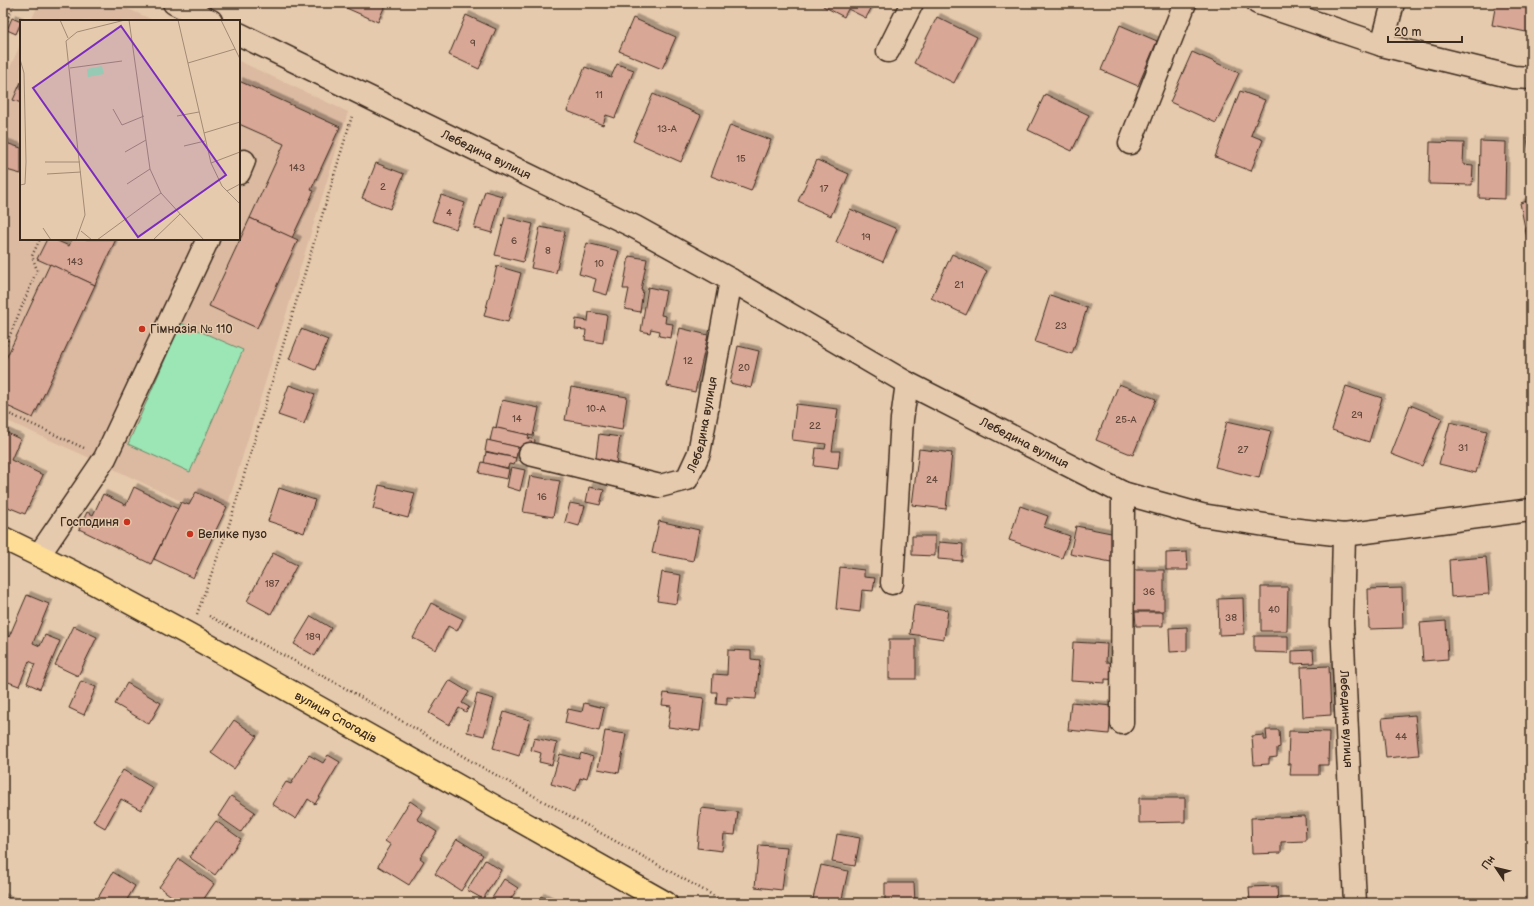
<svg xmlns="http://www.w3.org/2000/svg" width="1534" height="906" viewBox="0 0 1534 906" font-family="'Balsamiq Sans',sans-serif">
<style>
.built{fill:#dbbaa1}
.green{fill:#9ce5b4;stroke:#6c8869}
.building{fill:#d8a796;stroke:#3b2a1e;filter:url(#shadow)}
.lines{fill:none;stroke-linecap:round;stroke-linejoin:round}
.minor-casing{stroke:#3b2a1e;stroke-width:25}
.major-casing{stroke:#3b2a1e;stroke-width:25}
.path{stroke:#3b2a1e;stroke-width:2.5;stroke-dasharray:1 3;stroke-linecap:butt}
.minor{stroke:#e6caad;stroke-width:22}
.major{stroke:#fedd96;stroke-width:22}
.poi-dot{fill:#c8321e;stroke:#e6caad;stroke-width:1.5}
.labels{text-anchor:middle;stroke-width:3;stroke-linejoin:round;paint-order:stroke}
.number-label{font-size:10px;fill:#62493c}
.street-label{font-size:12px;fill:#3b2a1e;stroke:#e6caad}
.poi-label{font-size:12px;fill:#3b2a1e;stroke:#e6caad;text-anchor:start}
.inset-road{fill:none;stroke:#a28a74;stroke-width:1}
.view{fill:#7b2cbf;fill-opacity:0.15;stroke:#7b2cbf;stroke-width:2}
.inset-edge{fill:none;stroke:#3b2a1e;stroke-width:2}
</style>
<defs>
<filter id="shadow"><feDropShadow dx="3.5" dy="-3.5" stdDeviation="0" flood-color="#0004"/></filter>
</defs>
<rect width="100%" height="100%" fill="#e6caad"/>
<filter id="ink" filterUnits="userSpaceOnUse"><feTurbulence type="fractalNoise" baseFrequency=".025" numOctaves="2"/><feDisplacementMap in="SourceGraphic" scale="8" xChannelSelector="R" yChannelSelector="G"/><feConvolveMatrix kernelMatrix="1 2 1 2 8 2 1 2 1" color-interpolation-filters="sRGB"/></filter>
<g filter="url(#ink)">
<!-- built -->
<g class="built">
<polygon points="39,3 115,3 155,21 31,21"/>
<polygon points="21,43 21,239 239,239 239,61 348,112 227,507 196,492 189,505 101,463 3,419 3,83"/>
</g>
<!-- green -->
<polygon class="green" points="181,323 243,350 190,472 128,444"/>
<!-- building -->
<g class="building">
<polygon points="335,3 386,3 378,22"/>
<polygon points="824,3 874,3 866,18 848,9 844,17 823,6"/>
<polygon points="1496,3 1531,3 1531,33 1492,25"/>
<polygon points="466,15 496,29 479,69 449,55"/>
<polygon points="937,17 977,37 954,83 914,63"/>
<polygon points="12,18 21,22 16,34 7,30"/>
<polygon points="633,18 676,37 662,69 619,51"/>
<polygon points="1120,25 1157,41 1138,86 1101,70"/>
<polygon points="1192,52 1239,73 1216,123 1170,102"/>
<polygon points="617,64 634,70 615,118 606,115 603,125 567,111 585,67 611,77"/>
<polygon points="239,81 340,127 311,190 314,191 292,238 250,218 284,144 239,124"/>
<polygon points="21,82 21,103 13,100"/>
<polygon points="1240,91 1265,100 1251,135 1263,140 1251,171 1215,157"/>
<polygon points="653,94 701,115 681,162 633,141"/>
<polygon points="1045,94 1089,115 1072,151 1028,130"/>
<polygon points="730,125 771,140 751,191 711,176"/>
<polygon points="1531,137 1531,166 1527,138"/>
<polygon points="1480,141 1506,142 1505,199 1479,198"/>
<polygon points="3,142 21,148 21,174 3,169"/>
<polygon points="1430,142 1464,143 1463,164 1473,165 1472,185 1429,184"/>
<polygon points="817,160 849,174 831,216 798,201"/>
<polygon points="376,163 404,174 390,209 362,198"/>
<polygon points="485,191 502,196 492,233 474,228"/>
<polygon points="441,195 465,203 456,229 432,221"/>
<polygon points="1531,200 1531,247 1529,248 1520,203"/>
<polygon points="850,209 897,229 883,262 836,242"/>
<polygon points="505,217 533,224 523,262 495,255"/>
<polygon points="250,218 298,240 257,328 209,306"/>
<polygon points="540,227 565,232 556,273 531,268"/>
<polygon points="47,239 53,239 69,246 72,239 116,239 95,285 37,259"/>
<polygon points="587,243 619,251 607,295 593,291 596,279 579,274"/>
<polygon points="952,254 987,271 966,315 931,298"/>
<polygon points="629,256 647,259 641,290 643,290 640,312 625,309 629,289 623,289"/>
<polygon points="50,264 95,285 33,418 3,404 3,365"/>
<polygon points="497,266 521,273 508,322 484,316"/>
<polygon points="648,287 666,291 661,315 666,316 665,323 673,324 671,338 659,336 660,331 651,329 650,333 641,331"/>
<polygon points="1050,295 1087,308 1072,354 1035,342"/>
<polygon points="589,312 607,315 603,343 585,340 586,330 575,329 576,319 588,321"/>
<polygon points="680,328 708,335 695,392 667,386"/>
<polygon points="301,329 328,340 316,370 289,359"/>
<polygon points="738,346 759,351 751,388 730,383"/>
<polygon points="1119,384 1156,399 1133,455 1096,440"/>
<polygon points="289,385 315,394 304,424 278,415"/>
<polygon points="1346,386 1382,398 1369,442 1332,430"/>
<polygon points="571,387 627,397 622,430 565,420"/>
<polygon points="502,400 539,408 533,436 496,428"/>
<polygon points="796,404 838,409 832,451 840,451 838,469 814,466 816,448 825,449 826,444 792,440"/>
<polygon points="1410,405 1442,418 1422,466 1391,454"/>
<polygon points="1227,421 1271,431 1259,478 1215,467"/>
<polygon points="1450,422 1487,431 1476,473 1439,464"/>
<polygon points="493,427 529,435 528,438 535,440 534,448 526,449 490,441"/>
<polygon points="3,431 20,439 11,460 43,475 25,514 3,505"/>
<polygon points="599,434 620,437 615,469 595,466"/>
<polygon points="487,440 518,447 516,458 485,451"/>
<polygon points="919,449 952,453 946,509 912,505"/>
<polygon points="486,452 516,458 514,465 509,464 508,468 484,463"/>
<polygon points="482,462 509,469 507,479 479,473"/>
<polygon points="511,467 525,470 520,491 507,487"/>
<polygon points="530,476 560,481 553,517 523,512"/>
<polygon points="379,485 415,493 408,518 373,509"/>
<polygon points="134,487 178,509 151,564 79,529 87,512 93,515 103,494 126,505"/>
<polygon points="589,487 604,490 600,505 586,502"/>
<polygon points="279,488 315,500 304,533 268,521"/>
<polygon points="196,492 227,507 193,578 154,559 181,502 189,505"/>
<polygon points="570,503 585,506 579,526 565,522"/>
<polygon points="1020,506 1048,516 1044,527 1070,536 1062,558 1009,540"/>
<polygon points="659,521 699,530 693,561 652,553"/>
<polygon points="1076,526 1116,534 1111,562 1070,554"/>
<polygon points="912,536 935,536 935,556 912,555"/>
<polygon points="939,542 963,544 962,561 938,559"/>
<polygon points="1187,552 1188,570 1166,570 1166,553"/>
<polygon points="273,553 297,565 271,614 247,601"/>
<polygon points="1486,557 1489,594 1451,597 1449,560"/>
<polygon points="840,567 864,570 864,577 875,578 873,591 862,590 860,612 836,609"/>
<rect x="1134" y="570" width="30" height="41"/>
<polygon points="662,572 681,575 677,604 657,601"/>
<polygon points="1261,587 1288,587 1287,631 1261,631"/>
<polygon points="1402,588 1403,628 1369,629 1368,589"/>
<polygon points="27,595 49,604 33,643 40,646 45,635 60,641 40,689 27,683 35,664 29,661 19,686 3,680 3,639 5,635 9,637"/>
<polygon points="1243,598 1244,634 1219,635 1218,599"/>
<polygon points="431,603 463,619 457,631 448,626 436,650 413,638"/>
<polygon points="914,605 948,610 944,639 910,634"/>
<polygon points="1135,612 1163,612 1163,626 1136,626"/>
<polygon points="311,616 331,628 315,656 294,644"/>
<polygon points="1446,621 1448,659 1423,661 1420,623"/>
<polygon points="74,626 97,637 78,676 55,665"/>
<polygon points="1187,627 1187,651 1170,652 1169,628"/>
<polygon points="1254,636 1288,636 1288,653 1254,652"/>
<rect x="889" y="639" width="27" height="40"/>
<polygon points="1073,642 1107,644 1106,662 1121,663 1120,680 1105,679 1105,683 1071,681"/>
<polygon points="728,650 751,651 751,659 760,660 756,699 727,697 727,705 716,704 717,692 712,692 713,674 727,675"/>
<polygon points="1313,650 1314,663 1292,664 1292,651"/>
<polygon points="1329,666 1331,715 1303,717 1301,667"/>
<polygon points="449,680 469,692 462,703 469,707 466,712 459,708 449,725 429,713"/>
<polygon points="81,681 96,687 84,715 69,708"/>
<polygon points="127,683 161,703 149,724 115,704"/>
<polygon points="664,693 704,698 700,731 668,727 671,706 662,705"/>
<polygon points="477,694 494,699 484,736 467,732"/>
<polygon points="1071,702 1112,706 1109,734 1068,730"/>
<polygon points="584,703 604,708 599,731 565,723 568,709 582,712"/>
<polygon points="504,712 530,720 519,756 493,748"/>
<polygon points="1415,715 1419,755 1386,758 1382,718"/>
<polygon points="234,720 257,736 234,769 211,753"/>
<polygon points="1266,730 1279,730 1280,747 1277,748 1277,757 1269,758 1269,764 1254,765 1252,736 1264,735 1264,740 1267,740"/>
<polygon points="605,731 626,734 619,773 598,769"/>
<polygon points="1289,731 1329,732 1328,765 1319,765 1319,775 1290,775 1291,764 1288,764"/>
<polygon points="534,738 557,743 552,765 539,762 541,753 531,750"/>
<polygon points="581,753 593,757 587,778 584,777 583,779 580,778 576,791 551,784 560,754 579,759"/>
<polygon points="309,755 323,763 328,755 340,762 315,804 308,799 296,819 272,804 286,782 291,784"/>
<polygon points="123,770 153,788 141,810 121,799 105,828 93,821"/>
<polygon points="231,796 255,812 241,832 218,816"/>
<polygon points="1139,798 1185,798 1185,822 1139,823"/>
<polygon points="410,801 423,810 417,819 437,832 420,858 424,861 409,885 378,866 391,845 385,841"/>
<polygon points="701,808 738,812 735,835 724,834 722,851 697,848"/>
<polygon points="1305,816 1306,841 1281,842 1281,853 1252,854 1251,818"/>
<polygon points="216,821 241,839 215,875 189,857"/>
<polygon points="837,834 860,838 855,866 832,862"/>
<polygon points="457,839 483,855 461,891 435,874"/>
<polygon points="759,845 787,847 782,890 755,887"/>
<polygon points="179,859 214,884 201,903 181,903 159,887"/>
<polygon points="485,860 501,870 483,899 467,890"/>
<polygon points="821,865 848,871 841,903 812,903"/>
<polygon points="113,872 135,886 125,903 95,903"/>
<polygon points="504,879 518,888 508,903 501,903 492,898"/>
<polygon points="885,883 914,883 915,903 885,903"/>
<polygon points="1277,886 1278,903 1250,903 1249,887"/>
<polygon points="541,896 554,903 537,903"/>
<polygon points="3,897 15,903 3,903"/>
</g>
<g class="lines">
<defs>
<g id="minor">
<polyline points="174,3 211,21"/>
<polyline points="1258,3 1382,45 1513,77 1531,78"/>
<path id="s1" d="M239 34 635 227 731 280 907 383 1123 493 1202 515 1290 529 1344 535 1531 510"/>
<polyline points="1382,45 1393,3"/>
<polyline points="888,51 912,3"/>
<polyline points="1130,143 1185,3"/>
<polyline points="239,173 244,161"/>
<path id="s2" d="M530 454 660 486 687 479 699 453 731 280"/>
<path id="s3" d="M1344 535 1342 623 1355 903"/>
<polyline points="39,555 105,458 208,239"/>
<polyline points="892,583 902,419 907,383"/>
<polyline points="1122,723 1123,493"/>
</g>
<g id="major">
<path id="s4" d="M3 538 77 574 190 635 666 903"/>
</g>
</defs>
<!-- minor casing -->
<use href="#minor" class="minor-casing"/>
<!-- major casing -->
<use href="#major" class="major-casing"/>
<!-- path -->
<g class="path">
<polyline points="3,32 14,3"/>
<polyline points="3,352 37,270 32,256 40,239"/>
<polyline points="3,411 84,448"/>
<polyline points="197,614 229,525 352,116"/>
<polyline points="209,616 338,684 478,765 727,903"/>
</g>
<!-- minor -->
<use href="#minor" class="minor"/>
<!-- major -->
<use href="#major" class="major"/>
</g>
</g>
<!-- markers -->
<g class="poi-dot">
<circle cx="142" cy="329" r="4"/>
<circle cx="127" cy="522" r="4"/>
<circle cx="190" cy="534" r="4"/>
</g>
<g class="labels">
<!-- number labels -->
<g class="number-label">
<text x="473" y="46">9</text>
<text x="599" y="98">11</text>
<text x="667" y="132">13-А</text>
<text x="741" y="162">15</text>
<text x="297" y="171">143</text>
<text x="383" y="190">2</text>
<text x="824" y="192">17</text>
<text x="449" y="216">4</text>
<text x="866" y="240">19</text>
<text x="514" y="244">6</text>
<text x="548" y="254">8</text>
<text x="75" y="265">143</text>
<text x="599" y="267">10</text>
<text x="959" y="288">21</text>
<text x="1061" y="329">23</text>
<text x="688" y="364">12</text>
<text x="744" y="371">20</text>
<text x="596" y="412">10-А</text>
<text x="1357" y="418">29</text>
<text x="517" y="422">14</text>
<text x="1126" y="423">25-А</text>
<text x="815" y="429">22</text>
<text x="1463" y="451">31</text>
<text x="1243" y="453">27</text>
<text x="932" y="483">24</text>
<text x="542" y="500">16</text>
<text x="272" y="587">187</text>
<text x="1149" y="595">36</text>
<text x="1274" y="613">40</text>
<text x="1231" y="621">38</text>
<text x="313" y="640">189</text>
<text x="1401" y="740">44</text>
</g>
<!-- street labels -->
<g class="street-label">
<text dy="4" stroke="none"><textPath href="#s1" startOffset="275">Лебедина вулиця</textPath></text>
<text dy="4" stroke="none"><textPath href="#s2" startOffset="219">Лебедина вулиця</textPath></text>
<text dy="4" stroke="none"><textPath href="#s1" startOffset="886">Лебедина вулиця</textPath></text>
<text dy="4" stroke="none"><textPath href="#s4" startOffset="378">вулиця Спогадів</textPath></text>
<text dy="4" stroke="none"><textPath href="#s3" startOffset="184">Лебедина вулиця</textPath></text>
</g>
<!-- poi labels -->
<g class="poi-label">
<text x="150" y="333">Гімназія № 110</text>
<text x="119" y="526" text-anchor="end">Господиня</text>
<text x="198" y="538">Велике пузо</text>
</g>
</g>
<!-- overview -->
<g transform="translate(20 20)">
<rect width="220" height="220" fill="#e6caad"/>
<path d="M82 46 84 54 68 57 67 49Z" fill="#9ce5b4"/>
<path class="inset-road" d="M40 0 48 18M109 0 130 149 141 173 184 220M158 0 191 143 202 166 220 184M201 0 220 39M0 39 4 53 6 142 5 164 0 165M168 43 215 29M50 48 102 41M93 89 102 105 124 96M157 96 179 92M184 113 220 102M164 126 185 121M105 132 126 120M25 142H60M191 143 220 132M27 154 61 152M107 164 130 149M207 171 220 164M23 208 31 220M61 211 72 220M56 220 65 195 46 21 57 12 105 0M77 220 141 173M133 220 160 194"/>
<path class="view" d="M101 6 206 155 118 217 13 68Z"/>
<rect width="220" height="220" class="inset-edge"/>
</g>
<!-- margin -->
<rect width="1534" height="906" fill="none" stroke="#e6caad" stroke-width="16"/>
<rect x="8" y="8" width="1518" height="890" fill="none" stroke="#3b2a1e" stroke-width="1.5" filter="url(#ink)"/>
<!-- north arrow -->
<g transform="translate(1496 868) rotate(305)" stroke="#e6caad" stroke-width="3" paint-order="stroke">
<path d="M0-3L7 15L0 10L-7 15Z" fill="#3b2a1e"/>
<text y="-6" font-size="11" font-weight="bold" text-anchor="middle" fill="#3b2a1e">Пн</text>
</g>
<!-- scale -->
<path d="M1388 36v6h74v-6" fill="none" stroke="#3b2a1e" stroke-width="2"/>
<text x="1394" y="36" font-size="12" fill="#3b2a1e" stroke="#e6caad" stroke-width="3" paint-order="stroke">20 m</text>
</svg>
